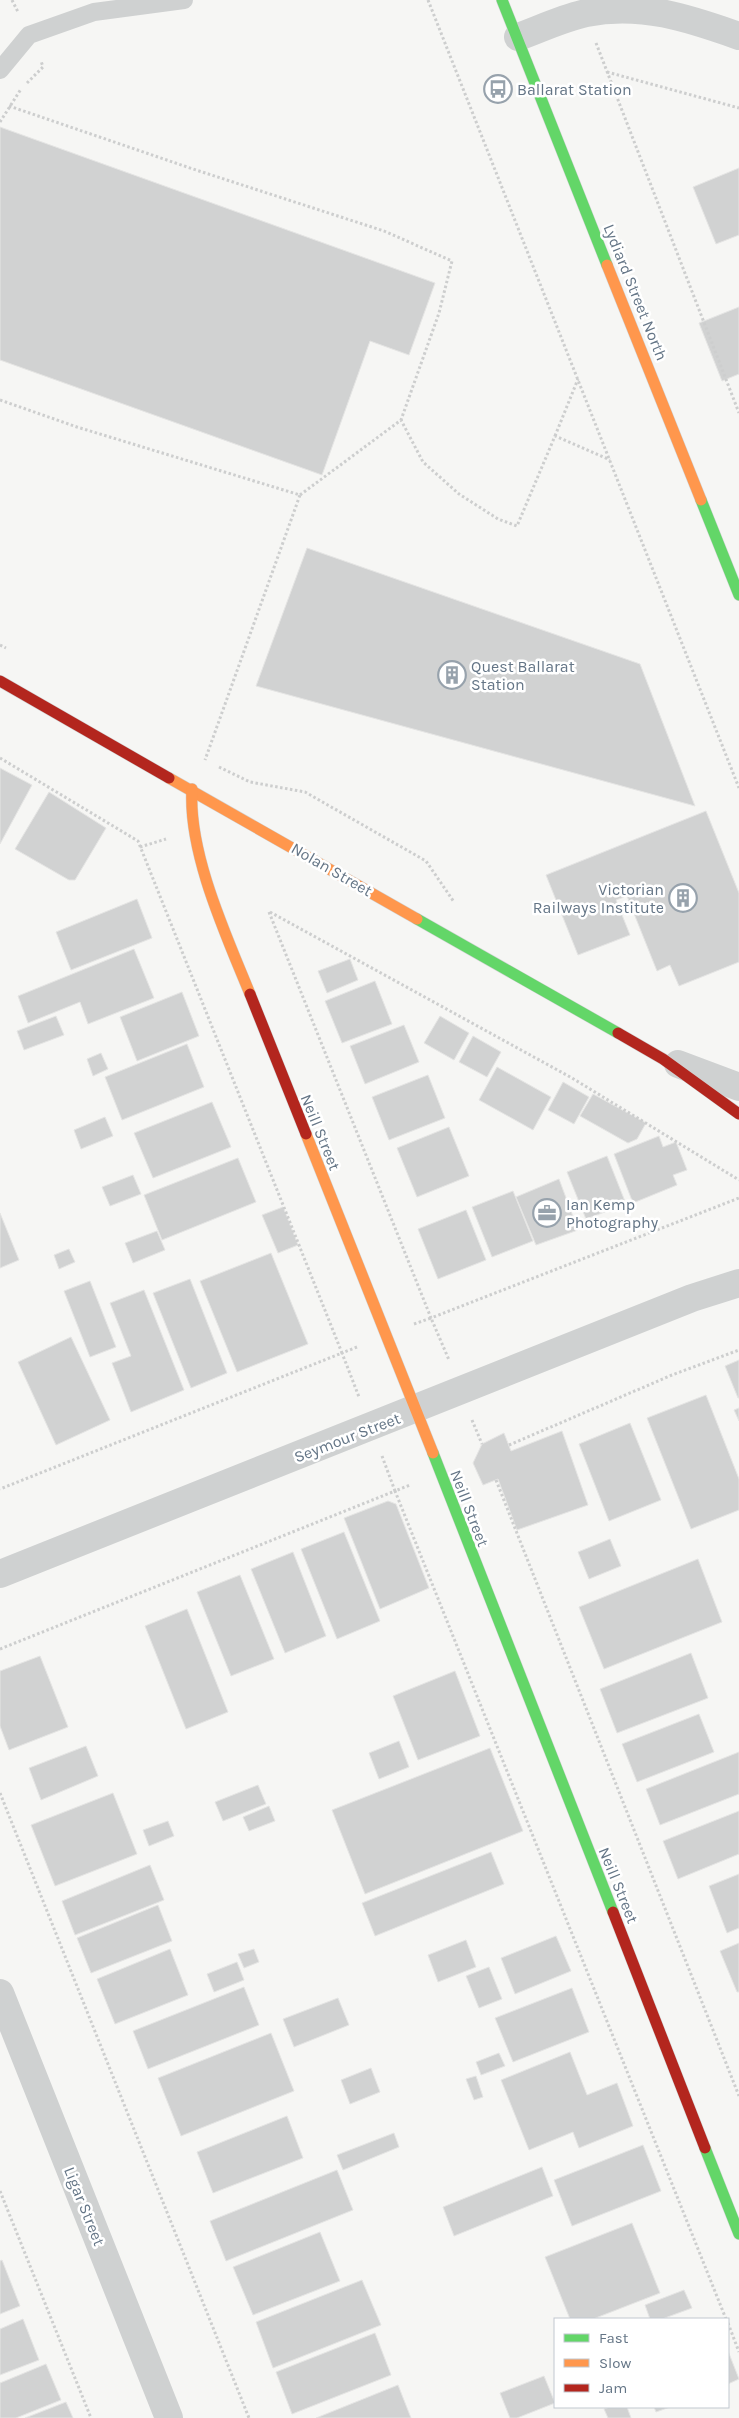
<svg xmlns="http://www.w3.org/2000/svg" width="739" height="2418" viewBox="0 0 739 2418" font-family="Karla,sans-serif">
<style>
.building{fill:#d1d2d2;stroke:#e5e5e4}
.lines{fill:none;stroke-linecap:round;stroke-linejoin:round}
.fast-casing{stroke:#d1d3d4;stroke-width:12}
.slow-casing{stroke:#d1d3d4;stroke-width:12}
.jam-casing{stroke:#d1d3d4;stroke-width:12}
.path{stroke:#cdcece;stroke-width:3;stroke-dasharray:2.5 2.5;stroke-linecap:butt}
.lane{stroke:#cfd1d1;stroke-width:18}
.street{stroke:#cfd1d1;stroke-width:28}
.fast{stroke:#63d668;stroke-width:11}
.slow{stroke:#ff974d;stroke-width:11}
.jam{stroke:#b3261e;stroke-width:11}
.labels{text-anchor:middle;stroke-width:5;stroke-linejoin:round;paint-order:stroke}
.poi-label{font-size:16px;fill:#647586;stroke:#fff;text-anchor:start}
.street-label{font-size:16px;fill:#647586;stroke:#fff}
</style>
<rect width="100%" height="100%" fill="#f6f6f4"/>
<!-- building -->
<g class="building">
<polygon points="0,127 435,283 409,355 370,341 322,475 0,360"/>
<polygon points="739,168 739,235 716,244 693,187"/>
<polygon points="739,307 739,374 722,381 699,323"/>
<polygon points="307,548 640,664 695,806 256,686"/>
<polygon points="0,768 32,785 0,844"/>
<polygon points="49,792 106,828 75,880 69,880 15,849"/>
<polygon points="706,811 739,893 739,962 679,986 670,965 657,971 627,896 616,900 630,935 578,955 546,875"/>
<polygon points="137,899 152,938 71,970 56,932"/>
<polygon points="134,949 154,998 88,1024 80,1002 28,1023 18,996"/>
<polygon points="350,959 358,980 327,993 318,971"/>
<polygon points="375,981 392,1024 342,1043 325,1001"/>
<polygon points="182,992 199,1036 137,1061 120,1017"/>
<polygon points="56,1016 64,1035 24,1050 17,1031"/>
<polygon points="440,1016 469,1033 454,1060 424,1043"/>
<polygon points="404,1025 419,1062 365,1084 350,1046"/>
<polygon points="473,1036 501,1052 487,1077 459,1062"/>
<polygon points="187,1044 204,1087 122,1120 105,1077"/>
<polygon points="101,1053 108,1069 93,1076 87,1059"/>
<polygon points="497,1067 551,1097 533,1130 479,1100"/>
<polygon points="428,1075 445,1118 389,1140 372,1097"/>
<polygon points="563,1082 589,1097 574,1124 548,1110"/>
<polygon points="593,1094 646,1123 637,1139 628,1143 580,1116"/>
<polygon points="212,1102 231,1147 153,1178 134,1133"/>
<polygon points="105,1117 113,1136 81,1149 74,1130"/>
<polygon points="449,1127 469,1176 417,1197 397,1148"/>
<polygon points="659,1136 663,1147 676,1142 687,1170 673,1175 677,1185 633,1203 614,1154"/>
<polygon points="607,1156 626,1204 586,1219 567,1172"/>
<polygon points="238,1158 256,1202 162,1240 144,1195"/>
<polygon points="133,1175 141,1194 110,1206 102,1187"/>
<polygon points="559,1179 578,1230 536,1245 516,1197"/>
<polygon points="513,1191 533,1241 492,1257 472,1207"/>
<polygon points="283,1207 298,1245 278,1253 262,1215"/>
<polygon points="466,1210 486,1260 438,1279 418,1229"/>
<polygon points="0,1213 19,1260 0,1268"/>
<polygon points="157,1231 165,1250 133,1263 125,1243"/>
<polygon points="69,1249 75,1262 59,1269 54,1255"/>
<polygon points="271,1253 308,1344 237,1372 200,1281"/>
<polygon points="190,1279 227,1373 191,1388 153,1293"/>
<polygon points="90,1281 116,1347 90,1357 64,1291"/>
<polygon points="144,1290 184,1390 131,1412 112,1363 131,1356 110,1303"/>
<polygon points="71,1337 110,1420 56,1445 18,1362"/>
<polygon points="739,1360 739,1398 738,1398 725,1366"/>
<polygon points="706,1395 739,1479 739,1510 691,1529 647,1418"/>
<polygon points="739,1408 739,1421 734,1410"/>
<polygon points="630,1423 661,1500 609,1521 579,1444"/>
<polygon points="562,1431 588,1505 517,1530 498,1479 483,1485 473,1463 482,1444 504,1433 511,1451"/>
<polygon points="388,1501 396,1504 429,1588 380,1609 344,1518"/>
<polygon points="344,1532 380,1621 337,1639 301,1549"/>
<polygon points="610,1539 621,1566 589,1579 578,1552"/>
<polygon points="293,1552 326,1636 285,1653 251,1569"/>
<polygon points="698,1559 722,1622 604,1669 579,1607"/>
<polygon points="240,1575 274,1659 231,1676 197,1592"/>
<polygon points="187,1609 228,1712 186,1729 145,1626"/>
<polygon points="691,1653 708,1698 617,1733 600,1689"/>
<polygon points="40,1656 68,1727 9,1750 0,1726 0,1671"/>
<polygon points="455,1671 480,1736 418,1760 393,1696"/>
<polygon points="699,1714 714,1752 637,1782 622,1744"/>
<polygon points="399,1741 409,1767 379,1779 369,1753"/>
<polygon points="86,1746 98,1776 41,1800 29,1768"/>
<polygon points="490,1748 523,1831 365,1894 332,1810"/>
<polygon points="739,1752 739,1794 660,1825 646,1789"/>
<polygon points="258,1785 266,1804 223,1821 215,1802"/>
<polygon points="113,1793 137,1854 55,1886 31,1825"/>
<polygon points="269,1806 275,1821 249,1831 243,1817"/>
<polygon points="739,1811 739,1854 678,1879 663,1841"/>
<polygon points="168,1821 174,1836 149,1846 143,1830"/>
<polygon points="491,1852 504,1884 375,1936 362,1903"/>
<polygon points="150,1865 164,1900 75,1935 62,1901"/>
<polygon points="739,1874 739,1928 727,1933 709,1886"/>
<polygon points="158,1905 172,1941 91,1973 77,1938"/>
<polygon points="556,1936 571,1971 515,1994 501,1958"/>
<polygon points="466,1940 476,1967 438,1982 428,1955"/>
<polygon points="739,1943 739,1992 737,1992 720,1951"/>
<polygon points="170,1949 188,1995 115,2024 97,1979"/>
<polygon points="254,1949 259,1962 244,1968 238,1954"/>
<polygon points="237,1962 244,1980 214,1992 207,1974"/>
<polygon points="489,1967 502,1999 479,2008 466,1976"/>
<polygon points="244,1987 259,2025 148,2069 133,2031"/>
<polygon points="572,1988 589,2032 513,2062 495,2018"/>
<polygon points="338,1998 349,2025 294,2047 283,2019"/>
<polygon points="271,2033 294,2091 181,2136 158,2078"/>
<polygon points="570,2052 587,2095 617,2083 633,2126 579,2148 573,2132 529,2150 501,2080"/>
<polygon points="499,2053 505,2066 481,2075 476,2062"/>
<polygon points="371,2068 380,2092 350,2104 341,2080"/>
<polygon points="476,2076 483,2097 474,2100 466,2079"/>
<polygon points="287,2116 303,2158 213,2193 197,2152"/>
<polygon points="394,2133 399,2147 343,2170 337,2155"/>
<polygon points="643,2145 661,2191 572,2226 554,2180"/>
<polygon points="542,2167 553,2196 454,2236 443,2207"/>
<polygon points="337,2170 353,2210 226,2261 210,2221"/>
<polygon points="632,2223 660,2293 593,2319 570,2319 545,2257"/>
<polygon points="320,2232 340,2281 253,2315 233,2267"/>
<polygon points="2,2260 20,2306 0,2314 0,2261"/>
<polygon points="362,2280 381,2325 273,2368 256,2322"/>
<polygon points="684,2290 692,2308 662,2319 650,2319 645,2305"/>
<polygon points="23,2319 39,2360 0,2375 0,2329"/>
<polygon points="375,2333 391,2375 292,2414 276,2372"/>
<polygon points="728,2351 739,2379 728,2384"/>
<polygon points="46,2364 61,2400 16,2418 0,2418 0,2383"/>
<polygon points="544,2376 555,2403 517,2418 510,2418 500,2393"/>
<polygon points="398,2385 411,2418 316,2418"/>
<polygon points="66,2402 73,2418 25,2418"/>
<polygon points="610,2407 627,2407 631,2418 608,2418 604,2409"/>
<polygon points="654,2407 670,2407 656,2412"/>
</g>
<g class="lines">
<defs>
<g id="fast">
<polyline points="502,0 607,265"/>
<polyline points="701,500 739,595"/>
<polyline points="417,919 618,1033"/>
<polyline points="433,1453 613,1912"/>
<polyline points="705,2148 739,2234"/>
</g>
<g id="slow">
<polyline points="607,265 701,500"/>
<polyline points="169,778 417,919"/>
<path d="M192 789C188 853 226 935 250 994"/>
<polyline points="306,1134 433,1453"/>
</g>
<g id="jam">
<polyline points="0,681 169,778"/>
<polyline points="250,994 306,1134"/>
<polyline points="618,1033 663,1059 739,1114"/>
<polyline points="613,1912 705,2148"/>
</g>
</defs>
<!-- fast casing -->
<use href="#fast" class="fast-casing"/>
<!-- slow casing -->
<use href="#slow" class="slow-casing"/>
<!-- jam casing -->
<use href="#jam" class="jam-casing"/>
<!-- path -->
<g class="path">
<polyline points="12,0 18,12"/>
<polyline points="428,0 739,788"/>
<polyline points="596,43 739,413"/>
<polyline points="607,72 739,108"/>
<polyline points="27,83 43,67 41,61"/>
<polyline points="9,106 193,169 384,231 452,261 439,313 401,420"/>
<polyline points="0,122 21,89"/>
<polyline points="0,400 77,427 300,495 205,760"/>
<polyline points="555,436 578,379"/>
<polyline points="300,495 401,420 423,462 459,494 498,519 517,526 555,436 610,460"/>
<polyline points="0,645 6,648"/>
<polyline points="0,758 138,841 342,1353 0,1489"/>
<polyline points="219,767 250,782 305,792 426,861 454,902"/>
<polyline points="140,847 166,839"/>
<polyline points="269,912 431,1318 739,1198"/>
<polyline points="270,912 572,1078 739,1180"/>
<polyline points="414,1324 431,1318 449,1360"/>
<polyline points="357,1347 342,1353 359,1397"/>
<polyline points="472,1420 482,1444"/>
<polyline points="509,1445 672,1375 739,1350"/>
<polyline points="382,1456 395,1491 410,1485"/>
<polyline points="496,1480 739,2096"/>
<polyline points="0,1649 395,1491 726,2319"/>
<polyline points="0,1793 249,2418"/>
<polyline points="0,2191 91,2418"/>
<polyline points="728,2323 739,2352"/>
</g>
<!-- lane -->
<polyline class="lane" points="0,70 29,35 94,12 184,0"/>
<!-- street -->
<g class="street">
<path d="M518 37C540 29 563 18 586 13 641 2 688 18 739 36"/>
<polyline points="678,1064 739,1087"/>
<polyline points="0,1574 692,1298 739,1283"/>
<polyline points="0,1993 169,2418"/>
</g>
<!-- fast -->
<use href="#fast" class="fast"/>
<!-- slow -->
<use href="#slow" class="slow"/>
<!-- jam -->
<use href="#jam" class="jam"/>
</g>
<!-- icons -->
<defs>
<symbol id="bus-ring" viewBox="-11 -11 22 22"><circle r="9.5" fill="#fff" stroke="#97a2ac" stroke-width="1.5"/><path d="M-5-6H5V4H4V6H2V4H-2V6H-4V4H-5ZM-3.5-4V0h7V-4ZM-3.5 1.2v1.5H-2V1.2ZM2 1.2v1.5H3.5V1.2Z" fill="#97a2ac"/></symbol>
<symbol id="building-ring" viewBox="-11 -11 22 22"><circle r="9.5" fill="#fff" stroke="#97a2ac" stroke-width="1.5"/><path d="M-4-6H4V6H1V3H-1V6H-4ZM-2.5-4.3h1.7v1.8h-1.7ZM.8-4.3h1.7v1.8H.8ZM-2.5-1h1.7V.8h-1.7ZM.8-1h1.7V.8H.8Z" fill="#97a2ac"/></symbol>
<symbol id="office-ring" viewBox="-11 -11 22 22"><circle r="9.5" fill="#fff" stroke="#97a2ac" stroke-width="1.5"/><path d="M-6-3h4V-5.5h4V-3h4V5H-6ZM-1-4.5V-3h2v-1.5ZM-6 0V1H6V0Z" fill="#97a2ac"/></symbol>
</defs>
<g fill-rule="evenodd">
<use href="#bus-ring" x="482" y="73" width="32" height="32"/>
<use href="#building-ring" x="436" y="659" width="32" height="32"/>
<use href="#building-ring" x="667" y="882" width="32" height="32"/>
<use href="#office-ring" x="531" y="1197" width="32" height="32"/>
</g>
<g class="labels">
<!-- poi labels -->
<g class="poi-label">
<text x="517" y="95">Ballarat Station</text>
<text x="471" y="672">Quest Ballarat<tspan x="471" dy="18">Station</tspan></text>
<text x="664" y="895" text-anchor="end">Victorian<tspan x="664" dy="18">Railways Institute</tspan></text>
<text x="566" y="1210">Ian Kemp<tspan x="566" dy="18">Photography</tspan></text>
</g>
<!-- street labels -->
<g class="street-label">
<text transform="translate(636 292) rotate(68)" y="6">Lydiard Street North</text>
<text transform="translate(332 869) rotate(30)" y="6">Nolan Street</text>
<text transform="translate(321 1132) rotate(68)" y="6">Neill Street</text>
<text transform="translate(347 1437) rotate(-21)" y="6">Seymour Street</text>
<text transform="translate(470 1508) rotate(69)" y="6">Neill Street</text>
<text transform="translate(619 1885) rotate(68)" y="6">Neill Street</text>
<text transform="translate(85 2206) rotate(68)" y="6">Ligar Street</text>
</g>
</g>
<!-- legend -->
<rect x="554" y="2318" width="175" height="90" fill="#ffffff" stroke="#c1c8cf"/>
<rect x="564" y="2334" width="25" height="8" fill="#63d668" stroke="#c1c8cf"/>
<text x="599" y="2343" font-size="15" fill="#647586">Fast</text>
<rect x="564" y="2359" width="25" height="8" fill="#ff974d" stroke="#c1c8cf"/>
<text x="599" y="2368" font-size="15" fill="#647586">Slow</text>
<rect x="564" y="2384" width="25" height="8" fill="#b3261e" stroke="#c1c8cf"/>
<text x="599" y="2393" font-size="15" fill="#647586">Jam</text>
</svg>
